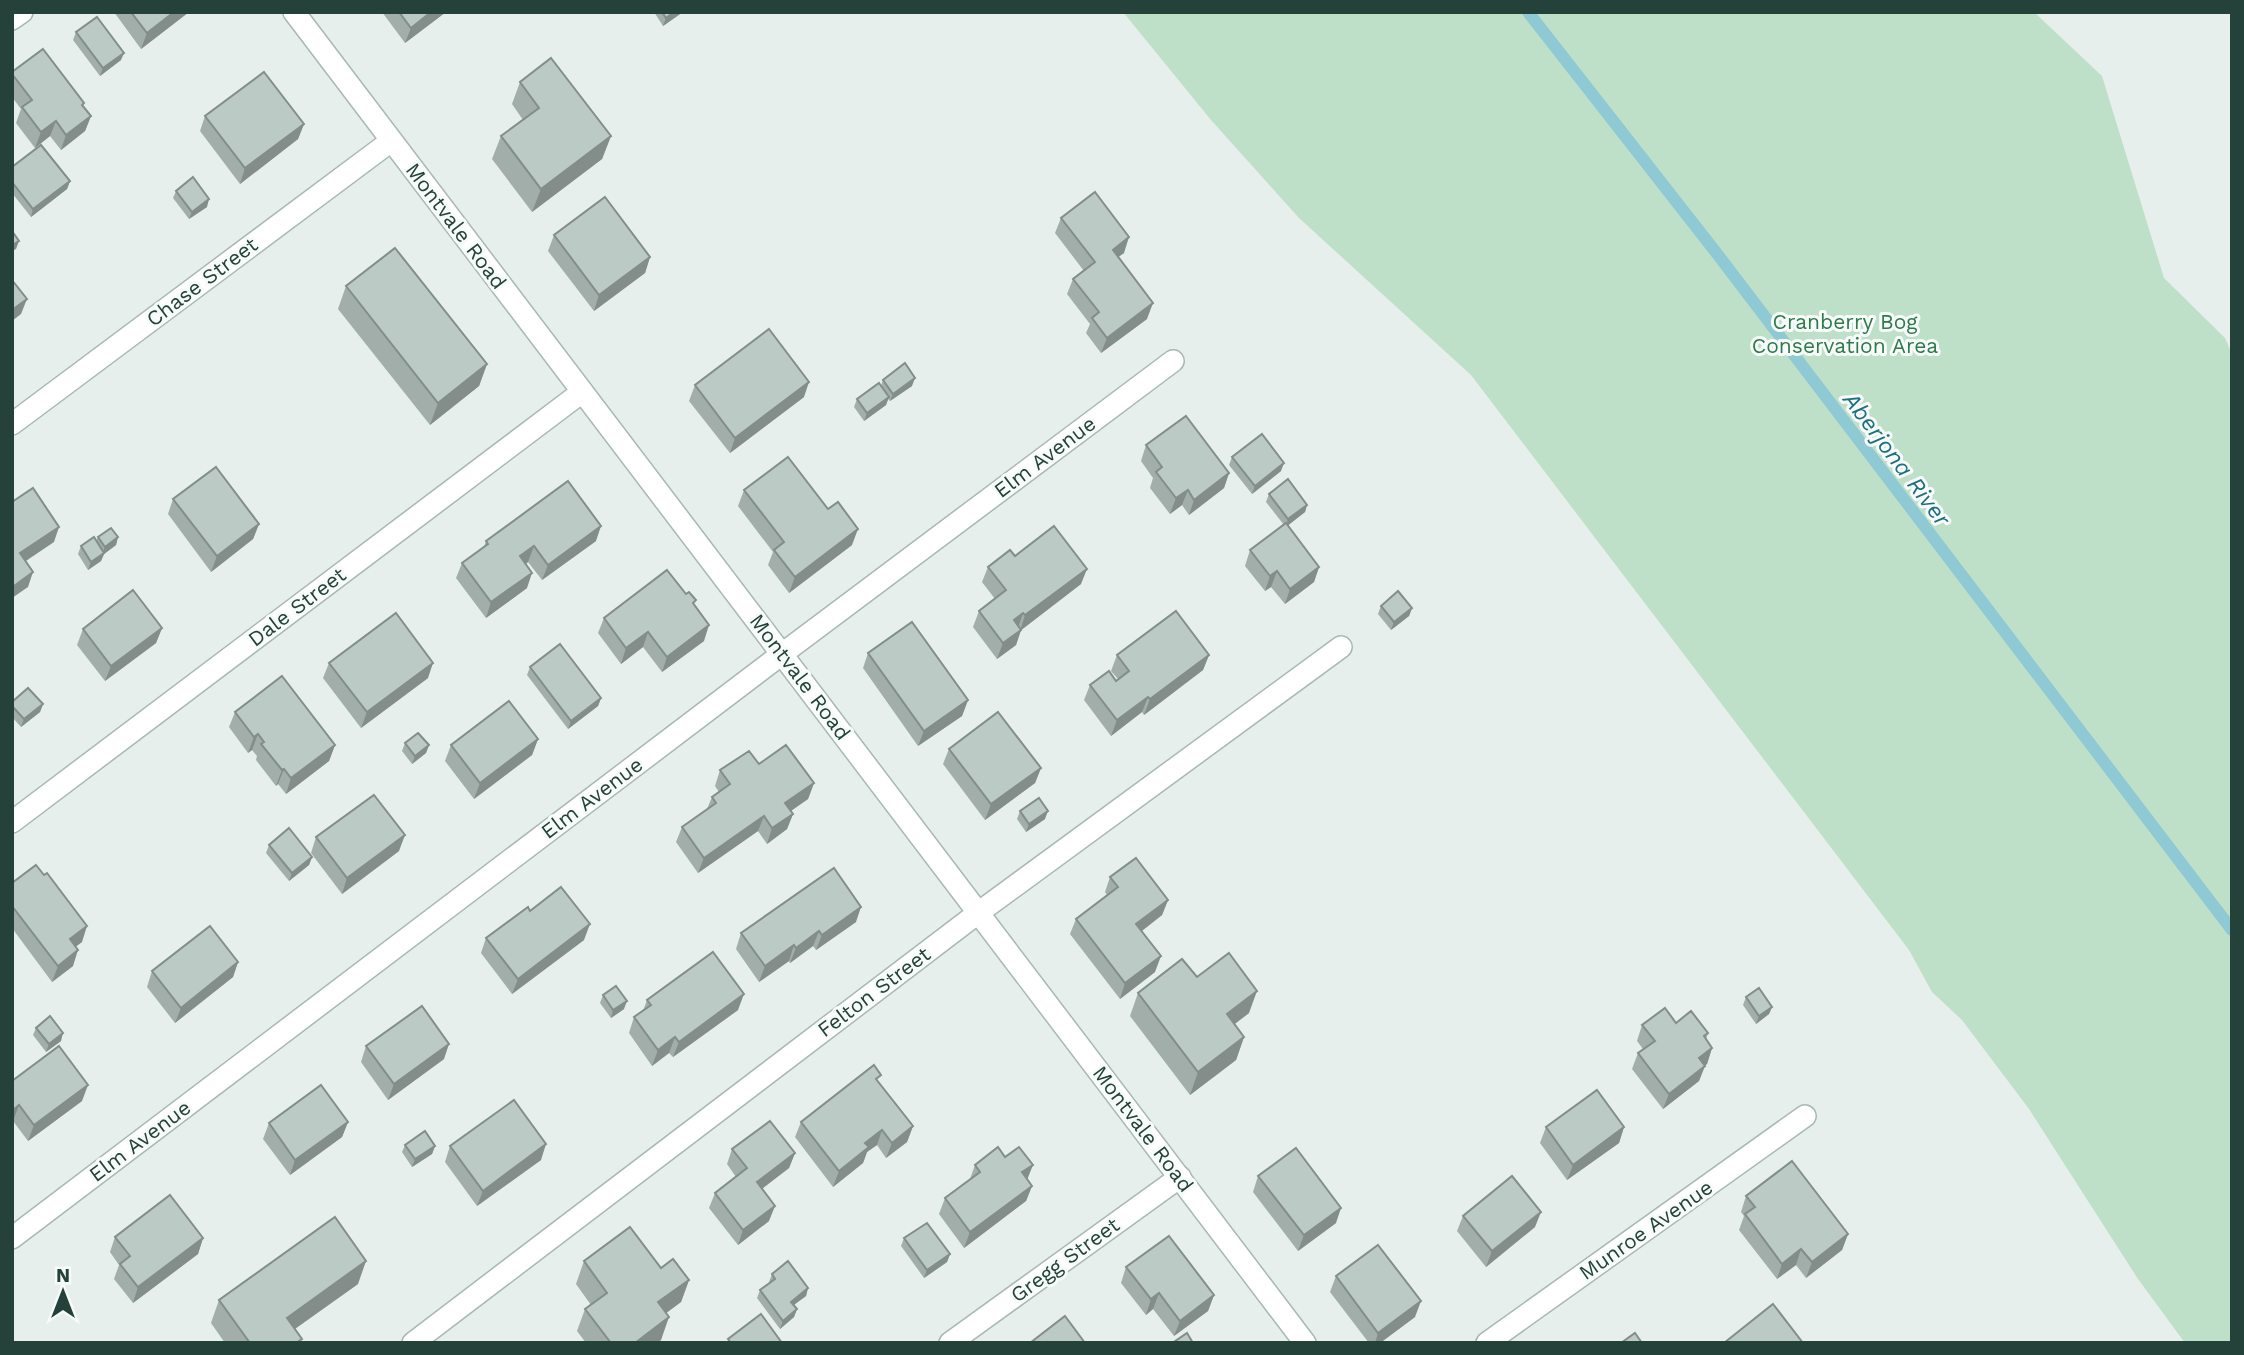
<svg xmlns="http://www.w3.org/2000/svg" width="2244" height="1355" viewBox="0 0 2244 1355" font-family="'Work Sans',sans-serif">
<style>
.green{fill:#bfe0c8}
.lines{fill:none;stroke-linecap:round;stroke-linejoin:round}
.stream{stroke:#8ec9d4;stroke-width:12}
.minor-casing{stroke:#a8b8b2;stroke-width:24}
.minor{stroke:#fff;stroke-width:21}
.wall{fill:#a1aea9}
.shaded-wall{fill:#838d89}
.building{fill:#bbcac4;stroke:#838d89;stroke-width:2}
.labels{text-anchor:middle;stroke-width:6;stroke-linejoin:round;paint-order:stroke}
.street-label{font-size:21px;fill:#24423a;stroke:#f7fbf9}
.park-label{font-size:21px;fill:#2d7a4b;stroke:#f7fbf9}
.water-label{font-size:23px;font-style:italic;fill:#1c6f80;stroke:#f7fbf9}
</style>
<rect width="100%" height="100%" fill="#e6efeb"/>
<!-- green -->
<polygon class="green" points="1123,12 2034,12 2102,76 2164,278 2225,338 2232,354 2232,1343 2185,1343 2138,1279 2029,1109 1962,1020 1932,992 1909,950 1471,375 1299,218 1211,120"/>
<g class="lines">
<!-- stream -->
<polyline class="stream" points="1528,12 1718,255 2232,930"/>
<defs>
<g id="minor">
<polyline points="294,12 1305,1343"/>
<polyline points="12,19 22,12"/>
<polyline points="12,424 391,141"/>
<polyline points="12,822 582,392"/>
<polyline points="12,1238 782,654 1173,361"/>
<polyline points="413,1343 978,913 1341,647"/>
<polyline points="950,1343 1180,1177"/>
<polyline points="1487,1343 1805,1116"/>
</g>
</defs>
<!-- minor casing -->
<use href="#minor" class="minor-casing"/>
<!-- minor -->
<use href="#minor" class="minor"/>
</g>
<!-- wall -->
<g class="wall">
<polygon points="114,12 189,12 141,49"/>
<polygon points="382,12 446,12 405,43"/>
<polygon points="654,12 683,12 663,26"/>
<polygon points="76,32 121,60 100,76 73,40"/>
<polygon points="12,72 84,103 83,106 91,116 85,131 61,150 50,136 35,148 16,123 21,109 12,97"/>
<polygon points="520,82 611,136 602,159 532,212 492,159 501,136 523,120 512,104"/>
<polygon points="205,116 304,124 298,139 240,184 200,131"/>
<polygon points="12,167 70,181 67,189 31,217 12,193"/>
<polygon points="176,191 207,207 189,219 173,198"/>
<polygon points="1061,218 1124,253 1118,257 1147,319 1101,353 1086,333 1090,324 1067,294 1073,279 1084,271 1055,233"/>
<polygon points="554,235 650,257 645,273 594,311 548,251"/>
<polygon points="346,286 487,364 479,386 430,425 338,309"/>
<polygon points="883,380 912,386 890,401 888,399 886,405 864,421 854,407 857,399 881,386"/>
<polygon points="695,385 804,397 730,453 689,401"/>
<polygon points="1146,445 1229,473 1224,488 1189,515 1182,505 1170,514 1150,488 1153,478 1141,461"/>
<polygon points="1232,457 1281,471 1252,494 1229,465"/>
<polygon points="744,490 852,545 789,593 768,565 773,552 738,506"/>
<polygon points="1269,494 1307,505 1305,512 1288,525 1319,567 1314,582 1285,604 1271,587 1265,591 1245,566 1250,550 1284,525 1266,502"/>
<polygon points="173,499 259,524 253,539 211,572 168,514"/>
<polygon points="98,537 118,537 116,545 104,554 101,561 88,570 78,554 81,546 96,541"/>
<polygon points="486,541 596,541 542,580 528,562 526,564 527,588 486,618 456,578 462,563 484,547"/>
<polygon points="1015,556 1081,584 1021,630 1016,645 997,659 973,627 979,611 995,599 982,582 988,567"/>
<polygon points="694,605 704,641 662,672 643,647 621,664 598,633 604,618"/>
<polygon points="1381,606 1412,608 1409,616 1391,630 1378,614"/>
<polygon points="162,628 156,643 105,681 77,645 83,629"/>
<polygon points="868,653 968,700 962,716 918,746 863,668"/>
<polygon points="1117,655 1209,655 1203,670 1144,715 1142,712 1111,736 1084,700 1090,685 1116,681 1118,679 1111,671"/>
<polygon points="329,663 428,678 361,728 323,678"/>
<polygon points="530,667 601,698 598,706 568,729 527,675"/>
<polygon points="43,704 40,712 21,727 12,717 12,706"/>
<polygon points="235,712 335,745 329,761 286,794 278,784 276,786 256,760 257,756 252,750 248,753 229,727"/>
<polygon points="538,739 532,755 474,799 445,761 451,745"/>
<polygon points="405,743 429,745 426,753 412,764 402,751"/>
<polygon points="949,749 1041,768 1035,783 985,820 943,764"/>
<polygon points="759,764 814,783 808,799 791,811 793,814 787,829 767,844 758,831 698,873 676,842 682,827 707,809 712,797 719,792 715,786 720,770"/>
<polygon points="1020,811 1045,819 1026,832 1017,819"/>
<polygon points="316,837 399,851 342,894 311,853"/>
<polygon points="269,845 312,857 309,865 289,881 266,853"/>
<polygon points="1110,877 1168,900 1162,915 1142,931 1155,972 1120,999 1070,934 1076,919 1107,895 1105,892"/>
<polygon points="12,883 82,942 75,946 73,966 52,982 12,928"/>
<polygon points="530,911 584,940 512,994 481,953 486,938"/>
<polygon points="856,922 816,950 813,946 790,963 789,961 759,982 736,949 741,933"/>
<polygon points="238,962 233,977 175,1023 147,987 152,971"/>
<polygon points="1197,977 1249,1013 1234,1024 1244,1037 1236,1060 1190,1095 1130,1016 1138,993"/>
<polygon points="603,995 624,1009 611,1018 600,1003"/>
<polygon points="1746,997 1772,1007 1769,1014 1756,1024 1743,1005"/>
<polygon points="647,1000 738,1010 673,1057 669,1053 652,1066 629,1033 634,1017 643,1011"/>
<polygon points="1676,1023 1708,1033 1706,1039 1712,1048 1707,1064 1705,1065 1699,1081 1663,1109 1632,1069 1638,1053 1643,1049 1637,1041 1642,1025"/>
<polygon points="36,1028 61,1041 46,1052 33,1035"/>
<polygon points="366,1046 444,1059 388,1100 361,1062"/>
<polygon points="12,1081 82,1101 28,1141 13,1121 12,1122"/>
<polygon points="878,1082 913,1126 907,1142 886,1158 877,1145 867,1152 863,1163 833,1187 795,1137 801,1122"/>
<polygon points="348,1122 342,1137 290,1175 263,1139 269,1123"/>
<polygon points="1546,1127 1624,1127 1619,1143 1567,1180 1540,1143"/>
<polygon points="405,1145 435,1146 432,1154 412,1167 402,1152"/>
<polygon points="450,1146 541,1160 477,1206 445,1162"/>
<polygon points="732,1149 795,1153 789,1168 762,1189 769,1221 738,1245 709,1208 715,1193 736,1177 727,1164"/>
<polygon points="1005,1157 1027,1179 1032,1186 1026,1201 964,1248 939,1214 945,1198 970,1179 975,1165"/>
<polygon points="1258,1176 1336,1223 1298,1251 1253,1192"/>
<polygon points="1746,1196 1848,1234 1842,1250 1806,1278 1796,1265 1777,1279 1739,1230 1744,1216 1741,1212"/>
<polygon points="1463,1216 1535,1227 1486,1267 1457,1231"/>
<polygon points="115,1237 203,1238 198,1254 133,1303 114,1279 119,1265 110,1252"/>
<polygon points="904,1238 950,1254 947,1262 924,1278 901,1246"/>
<polygon points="584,1261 661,1268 689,1280 681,1302 666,1313 661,1340 657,1343 586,1343 577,1331 585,1309 591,1305 576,1284"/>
<polygon points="1126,1267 1214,1295 1208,1311 1174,1336 1153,1309 1146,1315 1121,1283"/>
<polygon points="772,1274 808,1288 806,1296 794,1305 797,1309 794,1317 780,1329 757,1298 760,1290 770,1283 769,1282"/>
<polygon points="1336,1276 1415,1317 1380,1343 1369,1343 1330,1292"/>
<polygon points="358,1284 295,1329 300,1343 225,1343 211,1323 219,1300"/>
</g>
<!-- shaded-wall -->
<g class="shaded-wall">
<polygon points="174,12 189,12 141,49 147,33"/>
<polygon points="431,12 446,12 405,43 411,28"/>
<polygon points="674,12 683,12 663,26 666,18"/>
<polygon points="124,53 121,60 100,76 103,68"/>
<polygon points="91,116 85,131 61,150 66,135"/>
<polygon points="56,121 50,136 35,148 41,132"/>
<polygon points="304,124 298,139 240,184 245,168"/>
<polygon points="611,136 602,159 532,212 541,189"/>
<polygon points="70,181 67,189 31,217 33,209"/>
<polygon points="209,199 207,207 189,219 192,212"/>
<polygon points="1129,237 1124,253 1107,265 1113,250"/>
<polygon points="19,241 16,249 12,251 12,245"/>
<polygon points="650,257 645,273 594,311 599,295"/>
<polygon points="27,299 21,314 12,321 12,310"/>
<polygon points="1153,303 1147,319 1101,353 1107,338"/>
<polygon points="487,364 479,386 430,425 438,403"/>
<polygon points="915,378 912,386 890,401 893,394"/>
<polygon points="809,382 804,397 730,453 735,438"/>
<polygon points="889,397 886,405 864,421 867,413"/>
<polygon points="1284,463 1281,471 1252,494 1255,486"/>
<polygon points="1229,473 1224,488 1189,515 1194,500"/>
<polygon points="1188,490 1182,505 1170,514 1176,498"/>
<polygon points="1307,505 1305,512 1286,527 1288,519"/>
<polygon points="259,524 253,539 211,572 217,556"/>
<polygon points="601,526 596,541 542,580 548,565"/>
<polygon points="59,527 54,542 14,569 20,553"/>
<polygon points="858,529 852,545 789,593 795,577"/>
<polygon points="118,537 116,545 104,554 101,561 88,570 91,562 102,554 105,547"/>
<polygon points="534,546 528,562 514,572 520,556"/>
<polygon points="1319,567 1314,582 1285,604 1290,589"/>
<polygon points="1087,569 1081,584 1020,631 1025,615"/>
<polygon points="1277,571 1271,587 1265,591 1270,576"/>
<polygon points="33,572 28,587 12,598 12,590 14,586"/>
<polygon points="532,573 527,588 486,618 491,602"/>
<polygon points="1412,608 1409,616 1391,630 1394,622"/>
<polygon points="1023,613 1018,628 1014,620"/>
<polygon points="709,625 704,641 662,672 667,657"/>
<polygon points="162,628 156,643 105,681 111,666"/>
<polygon points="1021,630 1016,645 997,659 1003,643"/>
<polygon points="648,632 643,647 621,664 626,648"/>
<polygon points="1209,655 1203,670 1144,715 1150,699"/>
<polygon points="433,663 428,678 361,728 367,712"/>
<polygon points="1148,697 1142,712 1111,736 1117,720"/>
<polygon points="601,698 598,706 568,729 571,721"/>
<polygon points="968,700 962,716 918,746 924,731"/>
<polygon points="43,704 40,712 21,727 24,719"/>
<polygon points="258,734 252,750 248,753 254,737"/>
<polygon points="538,739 532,755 474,799 480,783"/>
<polygon points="335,745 329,761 286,794 291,778"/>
<polygon points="429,745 426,753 412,764 415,756"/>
<polygon points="1041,768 1035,783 985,820 991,804"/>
<polygon points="284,769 278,784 276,786 282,770"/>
<polygon points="814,783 808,799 779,819 785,803"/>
<polygon points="1048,811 1045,819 1026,832 1029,824"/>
<polygon points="793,814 787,829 767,844 772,828"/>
<polygon points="764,816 758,831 698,873 704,858"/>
<polygon points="405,835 399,851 342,894 347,878"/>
<polygon points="312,857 309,865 289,881 292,873"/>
<polygon points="1168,900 1162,915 1130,940 1136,924"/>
<polygon points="861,907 856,922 816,950 822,935"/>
<polygon points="590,924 584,940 512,994 518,979"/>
<polygon points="87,926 82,942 65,955 70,939"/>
<polygon points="819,931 813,946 790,963 796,948"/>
<polygon points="794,945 789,961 759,982 765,966"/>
<polygon points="78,950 73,966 52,982 58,966"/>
<polygon points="1161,956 1155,972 1120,999 1125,983"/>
<polygon points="238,962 233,977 175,1023 181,1008"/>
<polygon points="1257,991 1249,1013 1218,1037 1227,1014"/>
<polygon points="744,994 738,1010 673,1057 679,1042"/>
<polygon points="627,1001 624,1009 611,1018 613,1010"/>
<polygon points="1772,1007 1769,1014 1756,1024 1759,1016"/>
<polygon points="63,1033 61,1041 46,1052 49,1044"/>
<polygon points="675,1037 669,1053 652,1066 658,1050"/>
<polygon points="1244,1037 1236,1060 1190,1095 1198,1072"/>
<polygon points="449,1044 444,1059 388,1100 394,1084"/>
<polygon points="1712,1048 1707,1064 1694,1074 1699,1058"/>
<polygon points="1705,1066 1699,1081 1663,1109 1669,1094"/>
<polygon points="88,1085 82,1101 28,1141 34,1125"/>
<polygon points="19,1105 13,1121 12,1122 12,1111"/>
<polygon points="348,1122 342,1137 290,1175 295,1160"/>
<polygon points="913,1126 907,1142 886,1158 892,1143"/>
<polygon points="1624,1127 1619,1143 1567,1180 1573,1165"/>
<polygon points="882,1130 877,1145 867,1152 863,1163 833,1187 839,1171 865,1143"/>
<polygon points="546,1144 541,1160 477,1206 483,1191"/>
<polygon points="435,1146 432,1154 412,1167 415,1159"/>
<polygon points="795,1153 789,1168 751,1197 757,1182"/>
<polygon points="1033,1165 1027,1180 1022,1172"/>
<polygon points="1032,1186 1026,1201 964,1248 970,1232"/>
<polygon points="775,1206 769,1221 738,1245 743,1230"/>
<polygon points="1341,1208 1336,1223 1298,1251 1304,1235"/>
<polygon points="1541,1212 1535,1227 1486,1267 1492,1251"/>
<polygon points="1848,1234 1842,1250 1806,1278 1812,1262"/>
<polygon points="203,1238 198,1254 133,1303 138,1287"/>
<polygon points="1801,1249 1796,1265 1777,1279 1782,1264"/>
<polygon points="950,1254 947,1262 924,1278 927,1270"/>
<polygon points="366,1261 358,1284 279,1340 287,1318"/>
<polygon points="689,1280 681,1302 650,1325 658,1302"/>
<polygon points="808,1288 806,1296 788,1309 791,1302"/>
<polygon points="1159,1293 1153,1309 1146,1315 1151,1299"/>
<polygon points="1214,1295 1208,1311 1174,1336 1180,1321"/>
<polygon points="1421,1301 1415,1317 1380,1343 1375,1343 1378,1333"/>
<polygon points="797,1309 794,1317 780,1329 783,1321"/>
<polygon points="669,1317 661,1340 657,1343 635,1343"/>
</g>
<!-- building -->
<g class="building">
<polygon points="131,12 174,12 147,33"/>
<polygon points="399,12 431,12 411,28"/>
<polygon points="662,12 674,12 666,18"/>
<polygon points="97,17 124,53 103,68 76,32"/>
<polygon points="43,49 84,103 82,105 91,116 66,135 56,121 41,132 22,107 32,100 12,74 12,72"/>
<polygon points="551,58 611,136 541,189 501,136 539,108 520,82"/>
<polygon points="264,72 304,124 245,168 205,116"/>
<polygon points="41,145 70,181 33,209 12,182 12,167"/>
<polygon points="193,177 209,199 192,212 176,191"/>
<polygon points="1095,192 1129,237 1113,250 1153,303 1107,338 1092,318 1099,312 1073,279 1095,262 1061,218"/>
<polygon points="605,197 650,257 599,295 554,235"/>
<polygon points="12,231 19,241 12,245"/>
<polygon points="395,248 487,364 438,403 346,286"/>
<polygon points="12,280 27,299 12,310"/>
<polygon points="769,329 809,382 735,438 695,385"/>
<polygon points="905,363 915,378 893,394 883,380"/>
<polygon points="879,383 889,397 867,413 857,399"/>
<polygon points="1186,416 1229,473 1194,500 1188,490 1176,498 1156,472 1162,467 1146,445"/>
<polygon points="1262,434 1284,463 1255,486 1232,457"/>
<polygon points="788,457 828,509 838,502 858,529 795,577 774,550 784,542 744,490"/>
<polygon points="216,467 259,524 217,556 173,499"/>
<polygon points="1288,479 1307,505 1288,519 1269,494"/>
<polygon points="568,481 601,526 548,565 534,546 520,556 532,573 491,602 462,563 488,544 486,541"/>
<polygon points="33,488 59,527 20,553 33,572 14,586 12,583 12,502"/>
<polygon points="1286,523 1319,567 1290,589 1277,571 1270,576 1250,550"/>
<polygon points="1054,526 1087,569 1025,615 1023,613 1014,620 1021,630 1003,643 979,611 1006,590 988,567 1010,550 1015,556"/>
<polygon points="111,528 118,537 105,547 98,537"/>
<polygon points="94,537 104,553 91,562 81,546"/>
<polygon points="667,570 686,594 689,592 696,600 693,603 709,625 667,657 648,632 626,648 604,618"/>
<polygon points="133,590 162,628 111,666 83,629"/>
<polygon points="1398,591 1412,608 1394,622 1381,606"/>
<polygon points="1176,611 1209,655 1150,699 1148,697 1117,720 1090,685 1109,671 1116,681 1129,671 1117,655"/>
<polygon points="396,613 433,663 367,712 329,663"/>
<polygon points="912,622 968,700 924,731 868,653"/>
<polygon points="560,644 601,698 571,721 530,667"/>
<polygon points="282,676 335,745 291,778 284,769 282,770 261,744 264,742 258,734 254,737 235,712"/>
<polygon points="28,688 43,704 24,719 12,706 12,702"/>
<polygon points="509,701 538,739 480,783 451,745"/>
<polygon points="998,712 1041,768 991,804 949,749"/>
<polygon points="418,733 429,745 415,756 405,743"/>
<polygon points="786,745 814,783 785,803 793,814 772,828 764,816 704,858 682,827 716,803 712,797 730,784 720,770 749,751 759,764"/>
<polygon points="374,795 405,835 347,878 316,837"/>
<polygon points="1039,798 1048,811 1029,824 1020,811"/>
<polygon points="289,828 312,857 292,873 269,845"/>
<polygon points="1136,858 1168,900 1136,924 1161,956 1125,983 1076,919 1118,887 1110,877"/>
<polygon points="36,865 44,875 47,873 87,926 70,939 78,950 58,966 12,906 12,883"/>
<polygon points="834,868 861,907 822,935 819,931 796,948 794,945 765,966 741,933"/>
<polygon points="561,887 590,924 518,979 486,938 528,907 530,911"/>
<polygon points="210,926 238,962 181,1008 152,971"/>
<polygon points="713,952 744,994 679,1042 675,1037 658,1050 634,1017 651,1005 647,1000"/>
<polygon points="1229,953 1257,991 1227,1014 1244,1037 1198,1072 1138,993 1182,959 1197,977"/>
<polygon points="616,986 627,1001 613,1010 603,995"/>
<polygon points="1759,988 1772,1007 1759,1016 1746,997"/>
<polygon points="422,1006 449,1044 394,1084 366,1046"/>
<polygon points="1665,1008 1676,1023 1691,1011 1708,1033 1704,1036 1712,1048 1699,1058 1705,1066 1669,1094 1638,1053 1655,1041 1642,1025"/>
<polygon points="50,1016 63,1033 49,1044 36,1028"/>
<polygon points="59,1046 88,1085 34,1125 19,1105 12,1111 12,1081"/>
<polygon points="874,1065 881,1075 876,1079 913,1126 892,1143 882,1130 865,1143 869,1147 839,1171 801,1122"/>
<polygon points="321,1085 348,1122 295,1160 269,1123"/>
<polygon points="1597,1090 1624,1127 1573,1165 1546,1127"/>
<polygon points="514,1100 546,1144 483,1191 450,1146"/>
<polygon points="770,1121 795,1153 757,1182 775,1206 743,1230 715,1193 747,1168 732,1149"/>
<polygon points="425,1131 435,1146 415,1159 405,1145"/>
<polygon points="998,1147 1005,1157 1019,1147 1033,1165 1022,1172 1032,1186 970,1232 945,1198 980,1172 975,1165"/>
<polygon points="1296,1148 1341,1208 1304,1235 1258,1176"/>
<polygon points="1792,1161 1848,1234 1812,1262 1801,1249 1782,1264 1745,1214 1755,1207 1746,1196"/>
<polygon points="1512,1176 1541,1212 1492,1251 1463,1216"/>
<polygon points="170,1195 203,1238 138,1287 120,1264 130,1256 115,1237"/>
<polygon points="335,1217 366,1261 287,1318 302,1339 296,1343 250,1343 219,1300"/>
<polygon points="927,1223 950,1254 927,1270 904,1238"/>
<polygon points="630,1227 661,1268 673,1259 689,1280 658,1302 669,1317 635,1343 611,1343 585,1309 607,1293 584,1261"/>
<polygon points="1169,1236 1214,1295 1180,1321 1159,1293 1151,1299 1126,1267"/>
<polygon points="1378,1245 1421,1301 1378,1333 1336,1276"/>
<polygon points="788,1261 808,1288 791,1302 797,1309 783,1321 760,1290 775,1279 772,1274"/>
<polygon points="1773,1304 1803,1343 1724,1343"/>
<polygon points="761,1314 782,1343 731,1343 728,1339"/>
<polygon points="1065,1316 1085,1343 1030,1343"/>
<polygon points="1187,1333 1193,1343 1175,1343 1174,1342"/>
<polygon points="1635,1333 1642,1343 1621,1343"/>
</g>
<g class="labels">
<!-- street labels -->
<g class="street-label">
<text transform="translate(456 226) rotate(53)" y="7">Montvale Road</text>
<text transform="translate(202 282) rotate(-37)" y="7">Chase Street</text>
<text transform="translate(1045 457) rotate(-37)" y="7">Elm Avenue</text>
<text transform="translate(297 607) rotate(-37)" y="7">Dale Street</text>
<text transform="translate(800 677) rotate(53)" y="7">Montvale Road</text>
<text transform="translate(592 798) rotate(-37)" y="7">Elm Avenue</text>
<text transform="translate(874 992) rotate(-37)" y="7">Felton Street</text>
<text transform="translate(1143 1129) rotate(53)" y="7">Montvale Road</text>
<text transform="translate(140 1141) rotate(-37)" y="7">Elm Avenue</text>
<text transform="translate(1646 1230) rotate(-35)" y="7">Munroe Avenue</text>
<text transform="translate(1065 1260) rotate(-36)" y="7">Gregg Street</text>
</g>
<!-- park labels -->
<g class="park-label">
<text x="1845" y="329">Cranberry Bog<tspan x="1845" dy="24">Conservation Area</tspan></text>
</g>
<!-- water labels -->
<g class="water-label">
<text transform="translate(1897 459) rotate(53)" y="8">Aberjona River</text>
</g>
</g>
<!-- border -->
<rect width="2244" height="1355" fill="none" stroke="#24423a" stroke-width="28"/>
<!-- north arrow -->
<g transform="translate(63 1292)" stroke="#f7fbf9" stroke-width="5" paint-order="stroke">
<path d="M0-5L12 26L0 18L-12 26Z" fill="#24423a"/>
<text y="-10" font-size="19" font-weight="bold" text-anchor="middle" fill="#24423a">N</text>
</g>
</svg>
